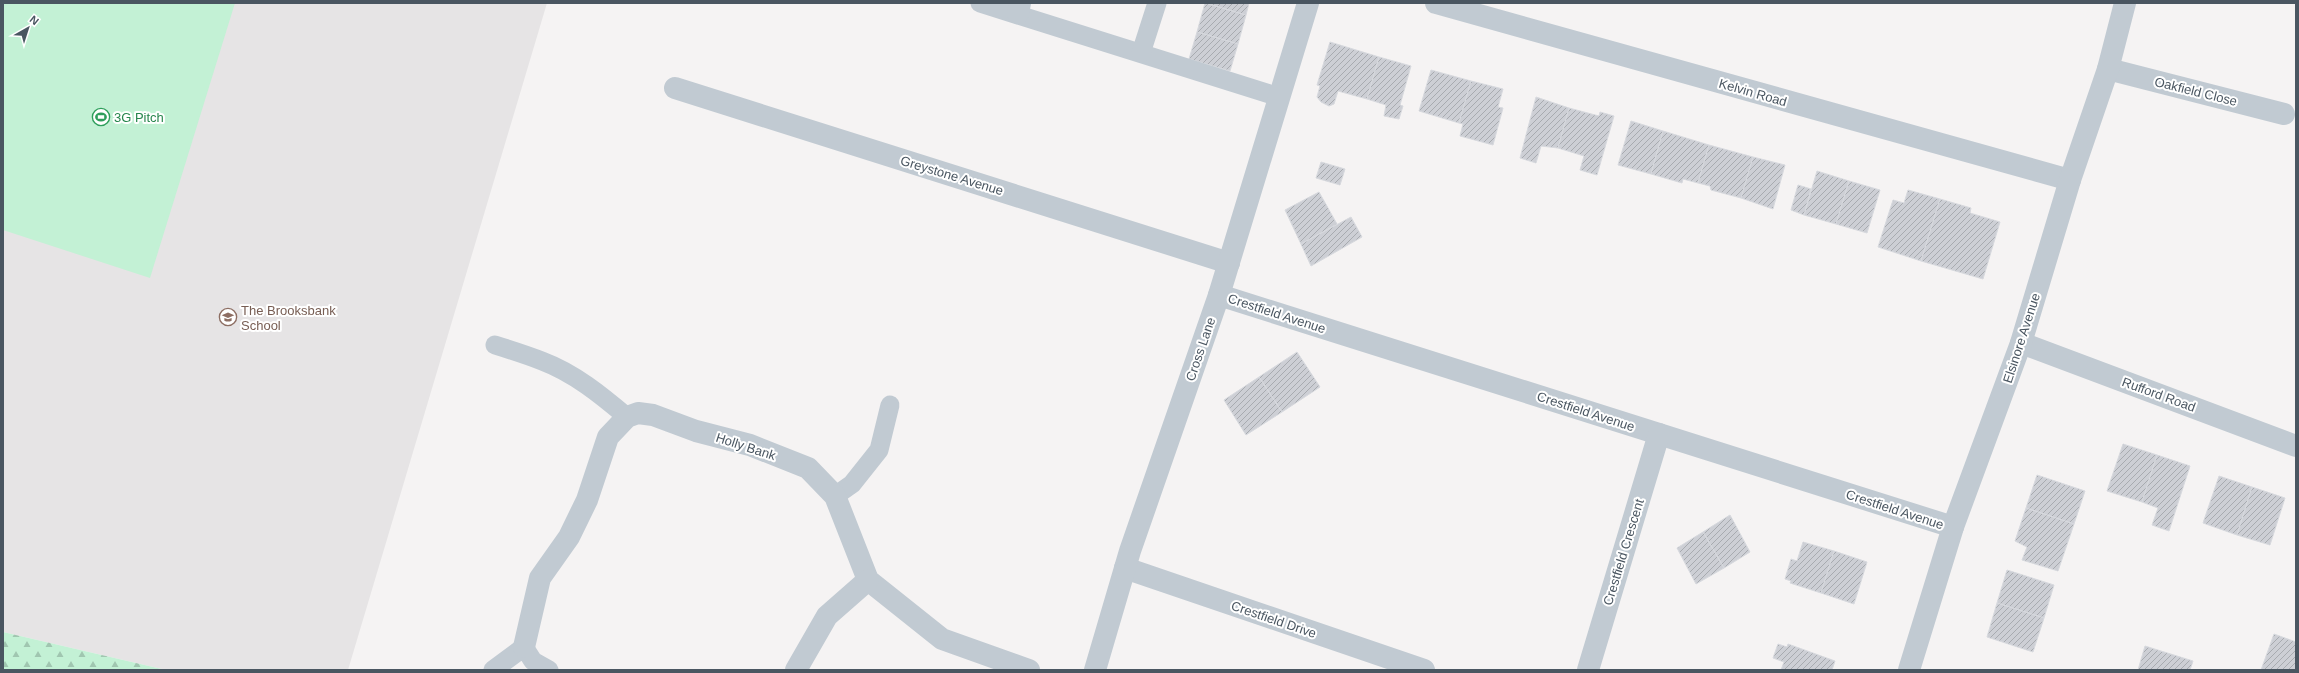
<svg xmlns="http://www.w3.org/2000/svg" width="2299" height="673" viewBox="0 0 2299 673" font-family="Arial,sans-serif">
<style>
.education{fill:#e6e4e5}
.grass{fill:#c3f1d5}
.forest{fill:url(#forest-firs)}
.building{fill:url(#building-hatch);stroke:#d7d9de}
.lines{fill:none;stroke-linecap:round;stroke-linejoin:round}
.service{stroke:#c1cad2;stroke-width:19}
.minor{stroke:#c1cad2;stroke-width:22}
.labels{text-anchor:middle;stroke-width:4;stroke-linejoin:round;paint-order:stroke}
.street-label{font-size:13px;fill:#4a5661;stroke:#fff}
.leisure-label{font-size:13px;fill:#27864d;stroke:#fff;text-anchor:start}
.education-label{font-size:13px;fill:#785e54;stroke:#fff;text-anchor:start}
</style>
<defs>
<pattern id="forest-firs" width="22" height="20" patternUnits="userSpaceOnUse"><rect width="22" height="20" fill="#c3f1d5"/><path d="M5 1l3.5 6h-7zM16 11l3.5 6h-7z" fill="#a0c6b0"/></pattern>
<pattern id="building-hatch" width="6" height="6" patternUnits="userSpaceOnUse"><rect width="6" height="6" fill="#cdcfd5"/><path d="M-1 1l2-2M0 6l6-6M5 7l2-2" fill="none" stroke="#a8abb0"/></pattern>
</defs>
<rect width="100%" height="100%" fill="#f5f3f3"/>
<!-- education -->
<polygon class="education" points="3,3 547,3 348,670 166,670 3,632"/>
<!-- grass -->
<polygon class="grass" points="3,3 235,3 150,278 3,230"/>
<!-- forest -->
<polygon class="forest" points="3,632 166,670 3,670"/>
<!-- building -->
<g class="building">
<polygon points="1205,3 1246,15 1238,44 1197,32"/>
<polygon points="1206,3 1249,3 1246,15"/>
<polygon points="1197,32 1238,44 1230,71 1189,59"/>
<polygon points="1330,42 1379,57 1367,99 1338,91 1334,104 1329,106 1321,102 1317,97 1320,86 1317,85"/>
<polygon points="1379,57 1411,66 1400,105 1403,106 1399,119 1384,116 1386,105 1367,99"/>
<polygon points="1431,70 1471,81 1459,123 1419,111"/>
<polygon points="1471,81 1503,89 1498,107 1503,108 1493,145 1460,136 1463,124 1459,123"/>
<polygon points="1536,97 1569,108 1558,148 1541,146 1536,163 1520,158"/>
<polygon points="1569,108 1599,116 1600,112 1614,116 1597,175 1580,170 1584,156 1558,148"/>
<polygon points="1631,121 1663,131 1651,174 1618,165"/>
<polygon points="1663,131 1709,145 1698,183 1683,179 1682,183 1651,174"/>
<polygon points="1709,145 1753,157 1741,198 1711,190 1710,186 1698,183"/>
<polygon points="1753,157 1785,165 1773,209 1741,198"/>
<polygon points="1321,162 1345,169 1340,185 1316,178"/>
<polygon points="1817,171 1849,181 1836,224 1804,215"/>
<polygon points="1849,181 1880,190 1867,233 1836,224"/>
<polygon points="1798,185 1811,189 1804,215 1791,210"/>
<polygon points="1908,190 1940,199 1921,261 1878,247 1893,200 1904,203"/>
<polygon points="1319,192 1337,224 1301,244 1285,210"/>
<polygon points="1940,199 1971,208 1970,213 2000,222 1983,279 1921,261"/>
<polygon points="1351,217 1362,237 1311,266 1301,244"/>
<polygon points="1297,352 1320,387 1282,412 1259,377"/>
<polygon points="1259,377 1282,412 1246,435 1224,400"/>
<polygon points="2123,444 2157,455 2142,502 2107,491"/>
<polygon points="2157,455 2190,466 2169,531 2152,525 2158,508 2142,502"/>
<polygon points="2037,475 2085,491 2074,524 2026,508"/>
<polygon points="2219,476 2252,487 2237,535 2203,523"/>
<polygon points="2252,487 2285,498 2270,545 2237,535"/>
<polygon points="2026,508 2074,524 2058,571 2022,560 2027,547 2015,541"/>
<polygon points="1730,515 1750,552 1724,568 1703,532"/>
<polygon points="1703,532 1724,568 1696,584 1677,548"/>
<polygon points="1803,542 1834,551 1821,593 1790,583 1791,581 1785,579 1791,559 1797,561"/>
<polygon points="1834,551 1867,562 1854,604 1821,593"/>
<polygon points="2007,570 2054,585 2044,618 1997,603"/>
<polygon points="1997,603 2044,618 2033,652 1987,637"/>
<polygon points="2274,634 2296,642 2296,670 2261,670"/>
<polygon points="1778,644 1787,647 1788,644 1835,661 1832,670 1781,670 1784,662 1773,658"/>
<polygon points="2145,646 2193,661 2190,670 2138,670"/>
</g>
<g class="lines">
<!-- service -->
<g class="service">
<polyline points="980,3 1279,97"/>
<polyline points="1141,53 1157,3"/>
<path d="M495 345C511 350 527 355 542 361 574 373 601 395 627 417"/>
<polyline points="835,496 852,484 879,450 890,405"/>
<polyline points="493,670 524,647 533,661 549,670"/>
</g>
<!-- minor -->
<g class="minor">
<polyline points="1436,3 2070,180"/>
<polyline points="1018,13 1020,3"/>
<polyline points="2108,69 2284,114"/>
<polyline points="675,88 1229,263"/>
<polyline points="1219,295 1953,527"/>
<polyline points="2021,343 2296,446"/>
<polyline points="1125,568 1424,670"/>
<polyline points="524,647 540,578 569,537 587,500 608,437 627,417 638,413 653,415 696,431 750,445 808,468 835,496 868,580 942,639 1029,670"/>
<polyline points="796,670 827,616 868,580"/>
<polyline points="1095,670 1130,551 1219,295 1308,3"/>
<polyline points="1588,670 1659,434"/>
<polyline points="1909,670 1953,527 2021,343 2070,180 2108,69 2125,3"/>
</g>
</g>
<!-- icons -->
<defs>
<symbol id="stadium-ring" viewBox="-11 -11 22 22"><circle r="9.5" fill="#fff" stroke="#2e9e5b" stroke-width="1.5"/><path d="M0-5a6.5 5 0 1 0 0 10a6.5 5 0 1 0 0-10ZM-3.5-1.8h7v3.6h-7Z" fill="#2e9e5b"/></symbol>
<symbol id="school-ring" viewBox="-11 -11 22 22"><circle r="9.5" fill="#fff" stroke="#8d6e63" stroke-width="1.5"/><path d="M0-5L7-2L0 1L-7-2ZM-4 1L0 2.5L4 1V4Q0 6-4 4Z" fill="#8d6e63"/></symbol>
</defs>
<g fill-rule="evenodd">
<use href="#stadium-ring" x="91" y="107" width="20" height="20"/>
<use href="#school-ring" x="218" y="307" width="20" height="20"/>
</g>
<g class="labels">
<!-- street labels -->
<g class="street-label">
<text transform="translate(2196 91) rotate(14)" y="5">Oakfield Close</text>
<text transform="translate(1753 92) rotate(16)" y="5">Kelvin Road</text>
<text transform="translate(952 175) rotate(17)" y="5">Greystone Avenue</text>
<text transform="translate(1277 313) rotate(18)" y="5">Crestfield Avenue</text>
<text transform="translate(2021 338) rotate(-72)" y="5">Elsinore Avenue</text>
<text transform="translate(1200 349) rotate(-71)" y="5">Cross Lane</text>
<text transform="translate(2159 394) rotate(20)" y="5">Rufford Road</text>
<text transform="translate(1586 411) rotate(18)" y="5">Crestfield Avenue</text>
<text transform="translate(746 446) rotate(18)" y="5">Holly Bank</text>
<text transform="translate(1895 509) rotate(18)" y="5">Crestfield Avenue</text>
<text transform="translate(1623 552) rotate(-73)" y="5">Crestfield Crescent</text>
<text transform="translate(1274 619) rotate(19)" y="5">Crestfield Drive</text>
</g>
<!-- leisure labels -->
<g class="leisure-label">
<text x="114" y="122">3G Pitch</text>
</g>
<!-- education labels -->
<g class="education-label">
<text x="241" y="315">The Brooksbank<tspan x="241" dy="15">School</tspan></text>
</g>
</g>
<!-- border -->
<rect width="2299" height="673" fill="none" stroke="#4a5661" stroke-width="8"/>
<!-- north arrow -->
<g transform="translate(28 28) rotate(39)" stroke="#ffffff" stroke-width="3" paint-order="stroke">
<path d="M0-3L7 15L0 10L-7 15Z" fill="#4a5661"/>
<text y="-6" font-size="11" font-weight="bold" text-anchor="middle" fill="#4a5661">N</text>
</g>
</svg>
